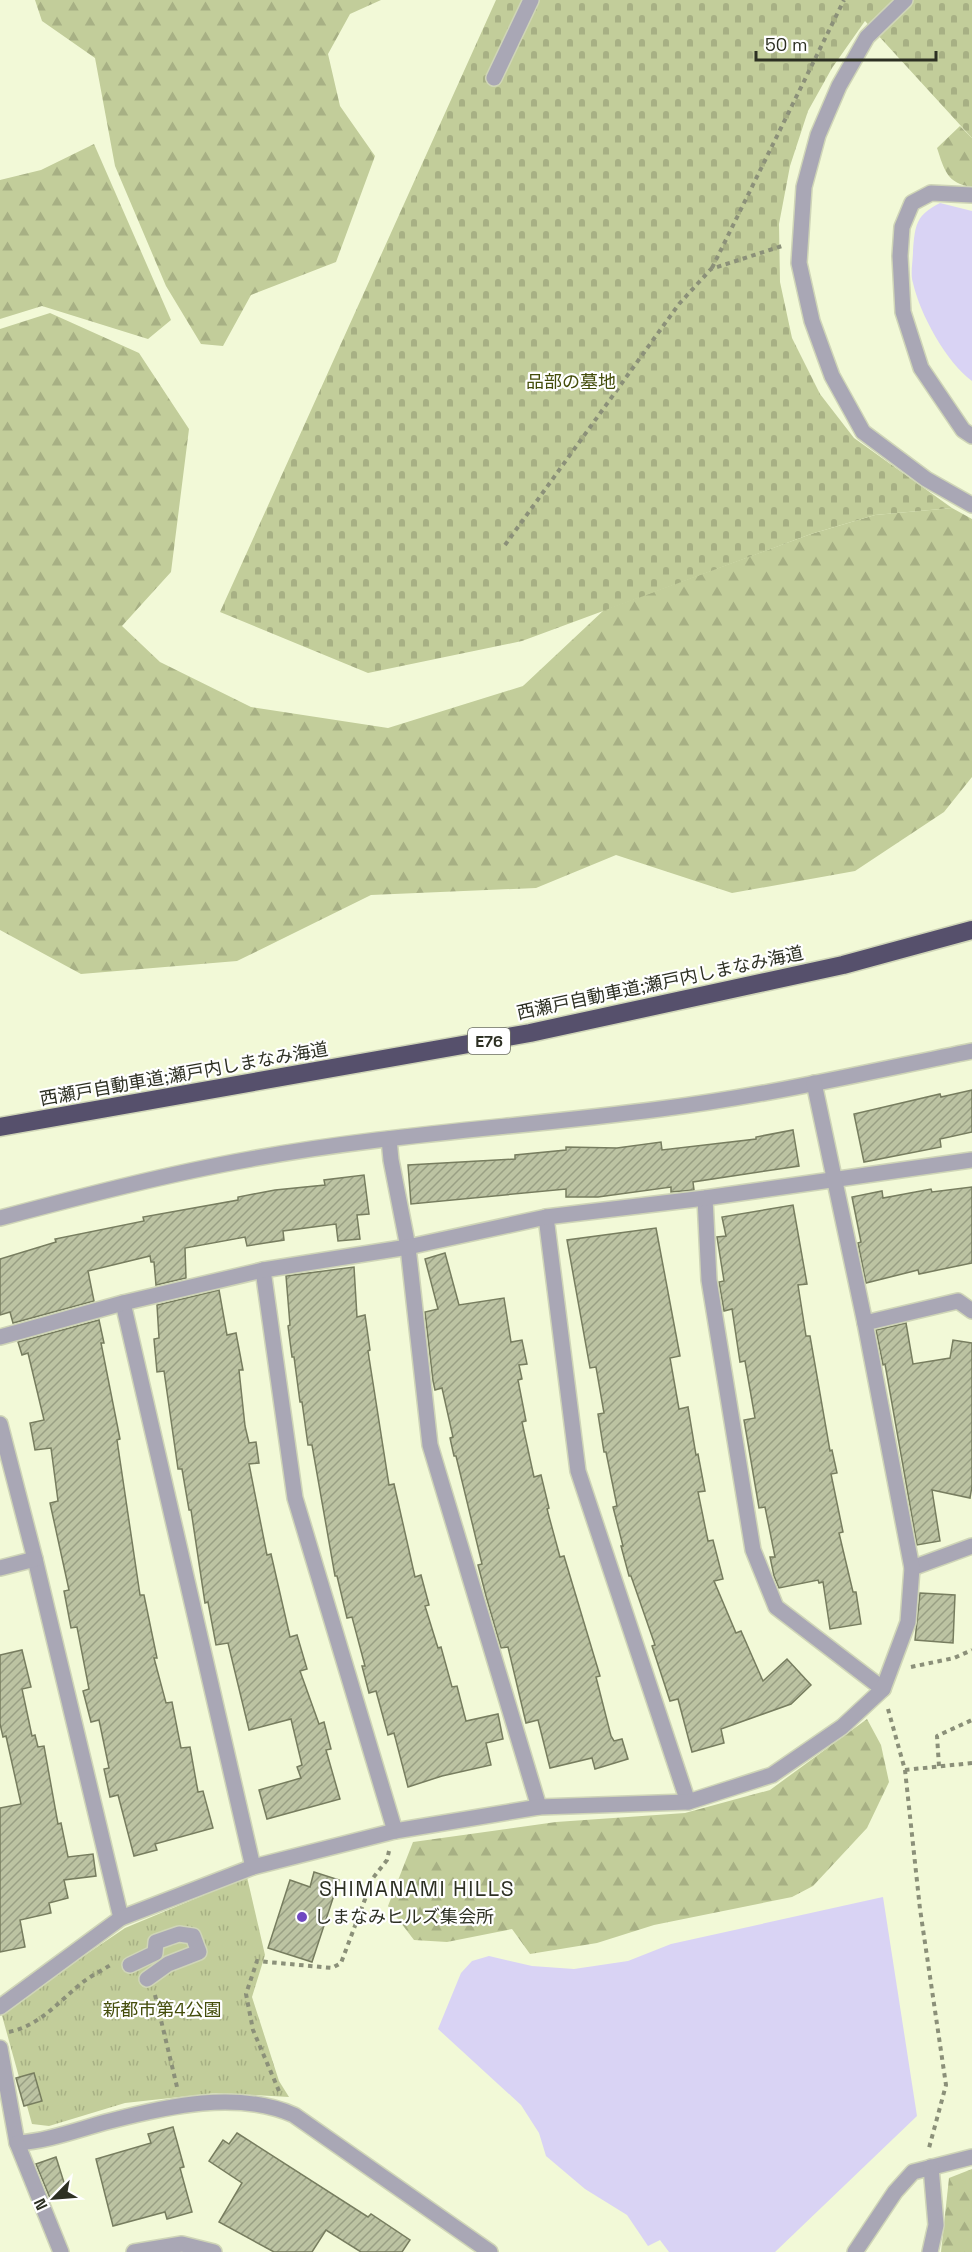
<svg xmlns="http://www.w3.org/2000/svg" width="972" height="2252" viewBox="0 0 972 2252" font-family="'Space Grotesk','Noto Sans JP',sans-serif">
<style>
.forest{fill:url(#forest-firs)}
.cemetery{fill:url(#cemetery-stones)}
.park{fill:url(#park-tufts)}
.water{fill:#d9d3f4}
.building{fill:url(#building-hatch);stroke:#777d5f;stroke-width:1.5}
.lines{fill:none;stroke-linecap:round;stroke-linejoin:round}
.minor-casing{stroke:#cfd5b7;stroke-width:18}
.highway-casing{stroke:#cfd5b7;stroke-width:21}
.path{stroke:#8b9079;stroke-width:4;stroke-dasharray:4.5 4.5;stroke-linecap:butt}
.minor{stroke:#a9a7b5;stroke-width:15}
.highway{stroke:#56506c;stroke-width:18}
.poi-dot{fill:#7048c1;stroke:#fff;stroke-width:2}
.labels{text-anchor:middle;stroke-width:4.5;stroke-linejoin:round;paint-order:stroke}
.shield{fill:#fff;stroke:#6c6e65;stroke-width:1.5}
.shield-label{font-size:16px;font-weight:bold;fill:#2d3023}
.park-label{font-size:18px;fill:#444d0b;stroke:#fff}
.street-label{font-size:18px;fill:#2d3023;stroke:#fff}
.poi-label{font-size:18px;fill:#2d3023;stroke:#fff;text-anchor:start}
.quarter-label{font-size:21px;letter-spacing:1.5px;fill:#2d3023;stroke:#fff}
</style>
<defs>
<pattern id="forest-firs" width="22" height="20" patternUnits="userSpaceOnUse" patternTransform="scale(1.5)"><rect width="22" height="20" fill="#c2cd9a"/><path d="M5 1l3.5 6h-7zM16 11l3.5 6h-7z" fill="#a7b084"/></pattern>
<pattern id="cemetery-stones" width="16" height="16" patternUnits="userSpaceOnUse" patternTransform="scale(1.5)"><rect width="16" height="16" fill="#c2cd9a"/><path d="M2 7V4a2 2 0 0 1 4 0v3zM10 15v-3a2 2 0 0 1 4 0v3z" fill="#a7b084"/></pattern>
<pattern id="park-tufts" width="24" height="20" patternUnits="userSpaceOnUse" patternTransform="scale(1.5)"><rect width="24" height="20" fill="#c2cd9a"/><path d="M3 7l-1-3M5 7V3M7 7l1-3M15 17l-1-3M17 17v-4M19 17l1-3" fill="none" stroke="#a7b084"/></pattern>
<pattern id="building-hatch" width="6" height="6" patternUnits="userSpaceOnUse" patternTransform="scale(1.5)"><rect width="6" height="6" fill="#bcc3a2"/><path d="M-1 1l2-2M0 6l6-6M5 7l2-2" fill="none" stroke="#999f84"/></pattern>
</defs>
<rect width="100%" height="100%" fill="#f2f9d7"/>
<!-- forest -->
<g class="forest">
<polygon points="35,0 381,0 350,14 328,54 340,106 375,156 336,262 251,295 223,346 201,344 166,286 115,166 95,58 42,21"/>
<path d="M960 126 972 138V187C947 184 944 169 937 148Z"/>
<polygon points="94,144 171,320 148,339 42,306 0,319 0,180 41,170"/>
<polygon points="50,313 139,353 189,429 171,572 122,626 160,662 251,707 388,728 523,686 604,610 811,534 875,515 952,508 972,519 972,777 944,812 855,871 732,893 616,855 536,888 371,895 237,961 81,974 0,930 0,329"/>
<polygon points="867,1719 881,1745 889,1782 867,1828 813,1886 792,1897 654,1925 597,1943 530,1954 512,1929 447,1942 414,1940 388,1906 413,1842 556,1822 685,1813 770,1790"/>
<polygon points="972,2169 972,2252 941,2252 949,2178"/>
</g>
<!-- cemetery -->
<polygon class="cemetery" points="496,0 972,0 972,138 865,21 832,68 808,111 790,166 779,224 780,282 792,338 820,394 854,438 952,508 875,515 811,534 522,641 368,673 220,612"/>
<!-- park -->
<polygon class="park" points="247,1877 265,1955 252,1997 279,2081 289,2097 216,2093 125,2103 49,2126 32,2124 1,2012 125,1928"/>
<!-- water -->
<g class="water">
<path d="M940 203 972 211V381C946 362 920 314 913 283 910 274 913 261 913 251 915 225 916 215 940 203Z"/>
<polygon points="883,1897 917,2116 775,2252 669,2252 660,2240 648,2246 627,2215 585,2189 546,2156 539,2133 521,2105 438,2029 461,1973 472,1961 489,1956 532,1966 574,1969 628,1961 671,1944"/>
</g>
<!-- building -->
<g class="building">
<polygon points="972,1090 972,1132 940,1139 941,1147 864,1162 854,1114 940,1094 941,1097"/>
<polygon points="793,1130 799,1166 693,1182 694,1190 671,1192 671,1187 598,1197 566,1197 566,1189 411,1204 408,1165 515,1159 515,1155 566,1150 566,1147 617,1148 661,1142 662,1150 756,1139 756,1137"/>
<polygon points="364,1175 369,1214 357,1215 360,1239 338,1241 336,1224 283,1231 284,1240 247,1246 245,1237 185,1248 186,1278 156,1285 154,1262 151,1262 150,1256 88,1271 94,1301 13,1323 10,1312 0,1315 0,1259 56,1242 55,1239 144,1221 143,1217 238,1200 238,1197 275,1190 325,1185 324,1180"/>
<polygon points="972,1187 972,1263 919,1274 918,1270 866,1283 858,1243 861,1242 852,1197 882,1191 883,1198 931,1189 932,1192"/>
<polygon points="793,1205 807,1284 798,1285 806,1336 810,1336 830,1451 832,1450 837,1473 831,1474 843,1532 839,1533 853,1592 856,1592 861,1624 830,1629 823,1582 819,1583 818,1580 779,1588 774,1576 770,1557 775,1557 765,1507 759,1508 744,1420 755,1418 745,1361 740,1362 732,1309 724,1311 719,1282 724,1281 717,1237 726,1236 722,1217"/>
<polygon points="656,1228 680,1356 670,1358 679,1409 688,1407 696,1455 698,1454 705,1491 698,1492 708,1541 713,1540 723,1579 714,1581 736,1633 741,1631 763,1681 787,1659 811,1685 791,1704 721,1729 724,1743 692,1752 678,1699 670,1701 652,1646 655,1645 631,1576 629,1576 621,1546 623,1546 613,1507 617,1506 606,1452 604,1452 598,1414 604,1413 596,1367 590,1368 567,1240"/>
<polygon points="445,1253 459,1305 504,1298 511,1342 522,1340 527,1364 519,1365 522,1379 518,1380 526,1421 522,1422 534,1477 541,1475 549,1508 547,1509 560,1557 564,1556 600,1676 596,1677 611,1736 614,1741 622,1739 628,1759 595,1769 592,1758 550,1768 538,1720 526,1723 508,1647 501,1648 486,1596 478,1565 482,1564 456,1456 454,1456 450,1438 453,1437 442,1388 435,1390 433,1381 425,1312 438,1309 425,1259"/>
<polygon points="354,1267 357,1317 365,1315 370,1350 368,1351 389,1485 394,1484 415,1577 421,1575 429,1605 425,1606 438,1648 441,1647 452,1687 457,1686 466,1721 498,1714 503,1739 486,1743 491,1765 442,1776 408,1787 394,1733 388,1735 376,1691 369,1693 362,1666 365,1666 352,1617 347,1618 337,1576 335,1576 312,1445 308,1445 302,1402 300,1402 294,1357 292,1357 288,1326 290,1325 286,1276"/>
<polygon points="219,1290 227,1335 236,1333 243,1370 239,1370 245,1426 249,1443 256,1442 259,1463 249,1464 267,1555 271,1554 290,1637 297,1635 307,1669 300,1671 319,1724 324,1722 331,1749 326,1750 340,1799 267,1819 259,1790 301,1778 297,1767 302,1765 291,1719 249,1730 228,1643 216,1645 208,1602 205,1603 191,1510 189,1510 182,1469 178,1469 164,1371 157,1372 154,1339 159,1338 157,1305"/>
<polygon points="99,1320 104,1343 101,1343 120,1439 117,1440 140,1595 144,1595 157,1658 154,1658 166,1703 172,1702 181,1748 190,1747 198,1792 203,1791 213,1828 155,1844 157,1850 134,1856 118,1795 110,1797 104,1769 109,1768 99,1720 91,1722 83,1691 89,1689 77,1627 71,1628 64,1591 69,1590 50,1503 58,1501 51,1448 35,1450 30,1423 44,1420 28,1353 22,1355 18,1342"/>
<polygon points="906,1323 913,1364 950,1358 953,1340 972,1343 972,1486 970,1498 932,1490 940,1541 917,1545 885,1364 883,1365 876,1330"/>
<polygon points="920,1593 955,1595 953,1643 915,1640"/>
<polygon points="22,1650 31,1687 22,1689 32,1736 35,1735 38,1747 44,1746 58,1824 61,1823 68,1857 93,1854 96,1876 64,1880 68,1898 49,1903 51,1913 20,1920 25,1947 0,1952 0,1808 21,1804 6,1736 3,1737 0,1724 0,1655"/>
<polygon points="314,1872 339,1880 312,1962 268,1948 290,1880 310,1887"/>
<polygon points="34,2073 42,2101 24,2106 16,2078"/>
<polygon points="173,2127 184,2167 180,2168 192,2212 167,2219 165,2212 113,2226 96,2159 151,2143 148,2134"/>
<polygon points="237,2133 368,2217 371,2214 410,2240 402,2252 361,2252 326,2230 312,2252 274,2252 219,2222 242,2183 209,2161 223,2140 229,2144"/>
<polygon points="56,2157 67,2192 50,2198 36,2164"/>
</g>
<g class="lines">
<defs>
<g id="minor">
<polyline points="905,0 867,37 839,86 818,135 804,187 799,263 812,321 832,376 863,432 926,479 972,505"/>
<polyline points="494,78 531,0"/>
<polyline points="972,195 931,193 912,203 902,227 900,256 903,312 921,368 963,430 972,436"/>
<polyline points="389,1139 391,1160 408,1247 430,1445 539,1807"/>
<polyline points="705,1198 709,1280 753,1550 776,1607 883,1689"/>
<polyline points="546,1217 578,1471 688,1802"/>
<path d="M0 1218C83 1196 167 1174 251 1159 386 1134 524 1127 660 1109 765 1096 868 1072 972 1051"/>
<polyline points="263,1270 295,1498 395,1831"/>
<polyline points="123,1303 253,1867"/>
<polyline points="865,1323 958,1301 972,1311"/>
<polyline points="0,1337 123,1303 263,1270 408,1247 546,1217 705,1198 972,1160"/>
<polyline points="0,1424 35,1559 121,1918"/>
<polyline points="0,1568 35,1559"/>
<polyline points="912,1568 972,1546"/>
<polyline points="130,1965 155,1953 156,1942 179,1934 193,1936 199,1952 168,1964 147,1979"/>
<polyline points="0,2007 121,1918 253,1867 395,1831 539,1807 688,1802 772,1775 842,1727 883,1689 908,1622 912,1568 865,1323 814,1083"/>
<path d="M0 2048 17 2143C49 2141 79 2129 110 2121 168 2106 237 2090 294 2115L490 2252"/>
<polyline points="17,2143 61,2252"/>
<polyline points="134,2252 182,2244 214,2252"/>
<polyline points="855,2252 895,2192 913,2172 972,2157"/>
<polyline points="930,2252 936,2225 931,2167"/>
</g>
<polyline id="highway" points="0,1127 530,1033 843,965 972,930"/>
</defs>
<!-- minor casing -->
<use href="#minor" class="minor-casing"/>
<!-- highway casing -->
<use href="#highway" class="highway-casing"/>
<!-- path -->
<g class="path">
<polyline points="712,268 844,0"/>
<polyline points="505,545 679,304 711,269 782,246"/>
<polyline points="911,1667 954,1658 972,1650"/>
<polyline points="888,1709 905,1770 920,1909 946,2085 929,2148"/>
<polyline points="939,1766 937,1736 972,1720"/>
<polyline points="905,1770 972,1763"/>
<polyline points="155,1995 177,2087"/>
<path d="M9 2032C41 2025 59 2001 83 1982 92 1975 103 1970 112 1964"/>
<polyline points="279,2091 253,2030 246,1994 257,1961 332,1968 341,1963 373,1878 387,1860 389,1851"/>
</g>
<!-- minor -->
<use href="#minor" class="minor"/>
<!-- highway -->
<use href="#highway" class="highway"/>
</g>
<!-- markers -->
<circle class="poi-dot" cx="302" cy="1917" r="6"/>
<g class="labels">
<!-- shield labels -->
<rect class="shield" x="468" y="1028" width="42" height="26" rx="4.5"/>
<g class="shield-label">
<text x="489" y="1047">E76</text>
</g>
<!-- park labels -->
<g class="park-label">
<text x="571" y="388">品部の墓地</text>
<text x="162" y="2016">新都市第4公園</text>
</g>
<!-- street labels -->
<g class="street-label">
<text transform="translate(660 983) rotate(-12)" y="6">西瀬戸自動車道;瀬戸内しまなみ海道</text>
<text transform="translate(184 1074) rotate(-10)" y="6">西瀬戸自動車道;瀬戸内しまなみ海道</text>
</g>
<!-- poi labels -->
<g class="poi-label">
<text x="314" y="1923">しまなみヒルズ集会所</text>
</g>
<!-- quarter labels -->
<g class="quarter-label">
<text x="417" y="1896">SHIMANAMI HILLS</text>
</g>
</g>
<!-- north arrow -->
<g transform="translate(54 2198) rotate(245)" stroke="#ffffff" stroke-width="4.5" paint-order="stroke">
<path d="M0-4.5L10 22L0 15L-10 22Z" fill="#2d3023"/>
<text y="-9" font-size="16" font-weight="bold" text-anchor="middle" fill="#2d3023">N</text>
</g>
<!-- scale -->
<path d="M756 51v9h180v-9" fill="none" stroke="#2d3023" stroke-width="3"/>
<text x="765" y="51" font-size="18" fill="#2d3023" stroke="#ffffff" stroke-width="4.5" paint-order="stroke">50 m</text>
</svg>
